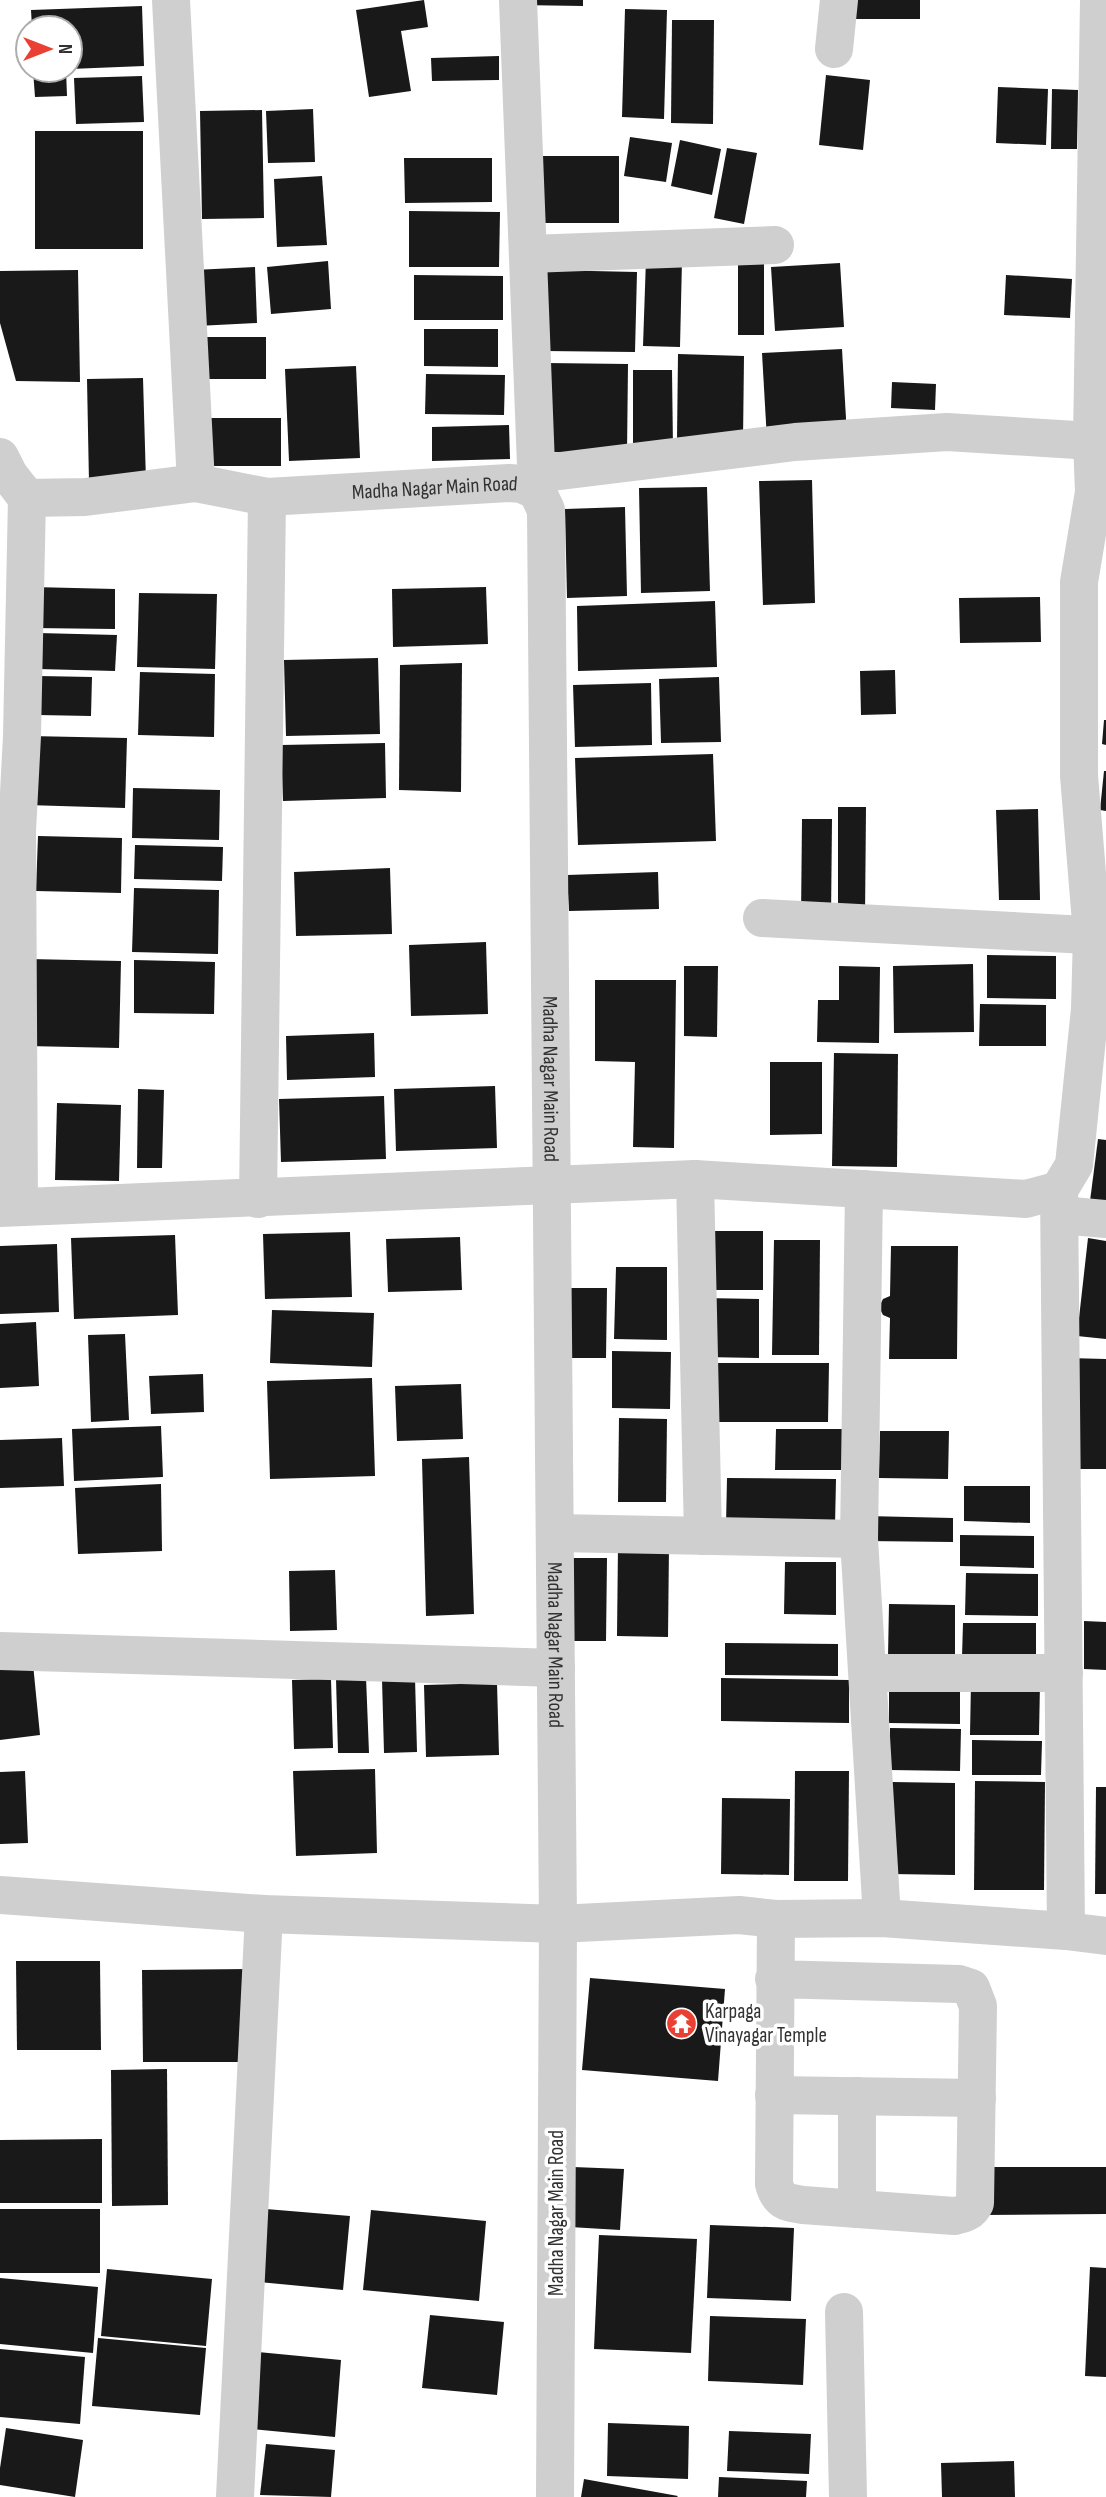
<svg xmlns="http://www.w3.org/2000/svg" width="1106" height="2497" viewBox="0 0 1106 2497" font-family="'Sofia Sans Condensed',sans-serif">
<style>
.building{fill:#191919}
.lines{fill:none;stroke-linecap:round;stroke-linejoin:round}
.minor{stroke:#cfcfcf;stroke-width:38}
.labels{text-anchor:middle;stroke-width:7;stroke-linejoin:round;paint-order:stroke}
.street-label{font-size:21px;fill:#323232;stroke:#fff}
.poi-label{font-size:21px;fill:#323232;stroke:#fff;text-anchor:start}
</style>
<rect width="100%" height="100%" fill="#fff"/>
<!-- building -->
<g class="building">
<polygon points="424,0 428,27 401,31 411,91 369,97 356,10"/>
<polygon points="520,0 583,0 583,6 520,5"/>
<rect x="853" y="0" width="67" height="19"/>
<polygon points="142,6 144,66 70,69 70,28 32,28 31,10"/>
<polygon points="625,9 667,10 664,119 622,117"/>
<polygon points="672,20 714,20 713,124 671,123"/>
<polygon points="499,56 499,80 432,81 431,58"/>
<polygon points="33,70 66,70 67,96 35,97"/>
<polygon points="826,75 870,80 863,150 819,145"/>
<polygon points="142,76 144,122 76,124 74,78"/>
<polygon points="998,87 1048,89 1046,145 996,143"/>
<polygon points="1052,89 1078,90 1077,149 1051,149"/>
<polygon points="313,109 315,162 268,163 266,111"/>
<polygon points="262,110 264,218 202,219 200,111"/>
<rect x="35" y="131" width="108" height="118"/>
<polygon points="630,137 672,143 666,182 624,176"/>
<polygon points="680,140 721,149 712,195 671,186"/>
<polygon points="727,148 757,153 744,224 714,218"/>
<rect x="529" y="156" width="90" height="67"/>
<polygon points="404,158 492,158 492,202 405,203"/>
<polygon points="322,176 327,245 277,247 274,179"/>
<polygon points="409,211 500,212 499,267 409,267"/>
<polygon points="646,259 682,260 680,347 643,346"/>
<rect x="738" y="260" width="26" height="75"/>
<polygon points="328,261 331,309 271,314 267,267"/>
<polygon points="840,263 844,327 775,331 771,267"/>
<polygon points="255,267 257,323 197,326 194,270"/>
<polygon points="78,270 80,382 16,381 0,323 0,271"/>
<polygon points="546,270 637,272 635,352 545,351"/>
<polygon points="414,275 503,276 503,320 414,320"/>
<polygon points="1006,275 1072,279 1070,318 1004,315"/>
<polygon points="424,329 498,329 498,367 424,366"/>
<rect x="194" y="337" width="72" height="42"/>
<polygon points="842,349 847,436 767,440 762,353"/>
<polygon points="678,354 744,356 743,440 677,439"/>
<polygon points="546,363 628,364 627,453 545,452"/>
<polygon points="356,366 360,458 289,461 285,369"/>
<polygon points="633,370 672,370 673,449 633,449"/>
<polygon points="426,374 505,375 504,415 425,414"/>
<polygon points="143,378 146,482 89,483 87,379"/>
<polygon points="892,382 936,384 935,410 891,408"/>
<rect x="208" y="418" width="73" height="48"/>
<polygon points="509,425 510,459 432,461 432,427"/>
<polygon points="812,480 815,603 763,605 759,481"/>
<polygon points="707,487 710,591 641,593 639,488"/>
<polygon points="625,507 627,596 567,598 565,509"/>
<polygon points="33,587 115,589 115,629 32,628"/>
<polygon points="486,587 488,644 393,647 392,589"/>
<polygon points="139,593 217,594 215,669 137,667"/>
<polygon points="1040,597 1041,642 960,643 959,598"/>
<polygon points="715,601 717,667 578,671 577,606"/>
<polygon points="38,633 117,635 115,671 38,669"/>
<polygon points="378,658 380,734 286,736 284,660"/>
<polygon points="462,663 461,792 399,790 400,665"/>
<polygon points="895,670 896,714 861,715 860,671"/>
<polygon points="140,672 215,674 214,737 138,735"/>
<polygon points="39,676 92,677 91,716 38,715"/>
<polygon points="719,677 721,742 661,743 659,679"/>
<polygon points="651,683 652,745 575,747 573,685"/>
<polygon points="1104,720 1106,720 1106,745 1102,744"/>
<polygon points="29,736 127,738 125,808 27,805"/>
<polygon points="385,743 386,798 283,801 281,745"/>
<polygon points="713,754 716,841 578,845 575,758"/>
<polygon points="1104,771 1106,771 1106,811 1100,810"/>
<polygon points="133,788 220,790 219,840 132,838"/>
<polygon points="838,807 866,807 865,918 838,918"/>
<polygon points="1038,809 1040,900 999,900 996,810"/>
<polygon points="802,819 832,819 831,918 801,918"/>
<polygon points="38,836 122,838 121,893 36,891"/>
<polygon points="135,845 223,847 222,881 134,879"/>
<polygon points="390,868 392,934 296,936 294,872"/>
<polygon points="658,872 659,909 569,911 567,875"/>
<polygon points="134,888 219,890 218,954 132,952"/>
<polygon points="486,942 488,1014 411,1016 409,945"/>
<polygon points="987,955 1056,956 1056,999 987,998"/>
<polygon points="29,959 121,961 119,1048 27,1046"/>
<polygon points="134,960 215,962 214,1014 134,1013"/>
<polygon points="973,964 974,1032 894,1033 893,966"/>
<polygon points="684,966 718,966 717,1037 684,1036"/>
<polygon points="839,966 880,967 879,1043 817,1042 818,1000 839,1000"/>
<polygon points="595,980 676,980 674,1148 633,1147 635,1062 595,1061"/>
<polygon points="980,1004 1046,1005 1046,1046 979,1046"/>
<polygon points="374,1033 375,1077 287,1080 286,1036"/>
<polygon points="834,1053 898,1054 897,1167 832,1166"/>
<polygon points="770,1062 822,1062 822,1134 770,1135"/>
<polygon points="495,1086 497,1148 396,1151 394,1089"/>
<polygon points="138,1089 164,1090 162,1168 137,1168"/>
<polygon points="384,1096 386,1159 281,1162 279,1099"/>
<polygon points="57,1103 121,1105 119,1181 55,1180"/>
<polygon points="1098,1139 1106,1140 1106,1203 1090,1201"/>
<polygon points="706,1231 763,1231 763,1290 705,1290"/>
<polygon points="350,1232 352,1297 265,1299 263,1234"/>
<polygon points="175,1235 178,1315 74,1319 71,1238"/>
<polygon points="460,1237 462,1290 388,1292 386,1239"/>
<polygon points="1088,1238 1106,1241 1106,1339 1077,1336"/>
<polygon points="774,1240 820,1240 819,1355 772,1355"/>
<polygon points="57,1244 59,1312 0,1314 0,1246"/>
<polygon points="891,1246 958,1246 957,1359 889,1359 890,1318 883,1315 879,1307 883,1299 890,1296"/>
<polygon points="616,1267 667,1267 667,1340 614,1339"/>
<polygon points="558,1288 607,1288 606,1358 557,1358"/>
<polygon points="704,1298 759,1299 759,1358 703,1357"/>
<polygon points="272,1310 374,1313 372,1367 270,1363"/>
<polygon points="36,1322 39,1386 0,1388 0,1324"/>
<polygon points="125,1334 129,1420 91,1422 88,1335"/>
<polygon points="612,1351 671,1352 670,1409 612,1408"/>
<polygon points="1068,1358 1106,1359 1106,1469 1066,1469"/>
<polygon points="716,1363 829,1363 828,1422 716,1422"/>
<polygon points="203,1374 204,1412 151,1414 149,1376"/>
<polygon points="372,1378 375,1476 270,1479 267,1381"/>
<polygon points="461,1384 463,1439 397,1441 395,1386"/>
<polygon points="619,1418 667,1419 666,1502 618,1502"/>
<polygon points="161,1426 163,1477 74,1481 72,1429"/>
<polygon points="776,1429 843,1429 842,1470 775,1470"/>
<polygon points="880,1431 949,1431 948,1479 879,1478"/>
<polygon points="62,1438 64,1486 0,1488 0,1440"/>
<polygon points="469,1457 474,1614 426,1616 422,1459"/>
<polygon points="727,1478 836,1479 835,1526 726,1525"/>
<polygon points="161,1484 162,1551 78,1554 75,1488"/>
<polygon points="964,1486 1030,1486 1030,1523 964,1521"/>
<polygon points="866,1516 953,1518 953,1542 866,1541"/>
<polygon points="960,1535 1034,1536 1034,1568 960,1566"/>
<polygon points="618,1545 669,1545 668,1637 617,1636"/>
<polygon points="571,1558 607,1558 606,1641 571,1641"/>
<polygon points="785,1562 836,1562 836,1615 784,1614"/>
<polygon points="335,1570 337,1630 290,1631 289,1571"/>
<polygon points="966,1573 1038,1574 1038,1616 965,1615"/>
<polygon points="889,1604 955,1605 955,1659 888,1657"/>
<polygon points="1084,1621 1106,1622 1106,1670 1084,1669"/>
<polygon points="963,1623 1036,1623 1036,1658 962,1657"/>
<polygon points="725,1643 838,1644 838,1676 725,1675"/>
<polygon points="33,1664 40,1735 0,1740 0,1668"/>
<polygon points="889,1676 960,1677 960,1724 889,1723"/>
<polygon points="366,1677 369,1753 338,1753 336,1678"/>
<polygon points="415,1678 417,1752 384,1753 382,1679"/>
<polygon points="721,1678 849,1680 849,1723 721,1721"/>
<polygon points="331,1679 333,1748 294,1749 292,1680"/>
<polygon points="971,1682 1040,1683 1039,1735 970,1735"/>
<polygon points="497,1683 499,1755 426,1757 424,1685"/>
<polygon points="890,1728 961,1729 960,1771 889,1770"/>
<polygon points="972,1740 1042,1741 1041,1775 972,1775"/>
<polygon points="375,1769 377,1853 296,1856 293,1771"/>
<polygon points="25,1771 28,1843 0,1844 0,1772"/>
<polygon points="795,1771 849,1771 848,1881 794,1881"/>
<polygon points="975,1781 1045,1782 1044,1890 974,1890"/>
<polygon points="892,1782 955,1783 955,1875 891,1874"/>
<polygon points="1096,1787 1106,1787 1106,1894 1095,1894"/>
<polygon points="722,1798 790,1799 789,1875 721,1874"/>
<polygon points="16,1961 100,1961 101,2050 17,2050"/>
<polygon points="251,1969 251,2062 143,2062 142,1970"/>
<polygon points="590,1978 725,1989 718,2081 582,2070"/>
<polygon points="167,2069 168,2205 112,2206 111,2070"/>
<polygon points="102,2139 102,2203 0,2203 0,2140"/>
<polygon points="573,2167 624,2169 620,2230 570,2227"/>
<polygon points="983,2167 1106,2167 1106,2214 983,2215"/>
<rect x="0" y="2209" width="100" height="64"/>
<polygon points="266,2209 350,2216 343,2290 259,2282"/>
<polygon points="371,2210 486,2221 479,2301 363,2290"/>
<polygon points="710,2225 794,2228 791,2301 707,2298"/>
<polygon points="599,2235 697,2239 691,2353 594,2349"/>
<polygon points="1090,2267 1106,2268 1106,2377 1085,2376"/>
<polygon points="107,2269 212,2279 206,2346 101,2336"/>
<polygon points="0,2278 98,2287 93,2353 0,2344"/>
<polygon points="430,2315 504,2322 497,2395 422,2388"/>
<polygon points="710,2316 806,2319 803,2385 708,2381"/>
<polygon points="98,2338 206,2348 200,2415 92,2406"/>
<polygon points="0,2349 85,2357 80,2424 0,2417"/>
<polygon points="258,2352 341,2360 335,2437 251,2429"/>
<polygon points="608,2423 689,2426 688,2479 607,2476"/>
<polygon points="6,2428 83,2440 75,2497 0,2485 0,2468"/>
<polygon points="729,2431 811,2434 809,2474 727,2471"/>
<polygon points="266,2444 335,2450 331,2497 260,2495"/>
<polygon points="1014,2461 1015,2497 942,2497 941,2463"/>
<polygon points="719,2477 807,2481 806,2497 718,2497"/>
<polygon points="584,2479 678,2496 677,2497 581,2497"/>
</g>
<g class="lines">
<!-- minor -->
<g class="minor">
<path id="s1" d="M171 0 196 483 267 497 509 483 522 484 537 491 546 510 558 1924 555 2497"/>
<polyline points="518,0 537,491"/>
<polyline points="834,49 839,0"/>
<polyline points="529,254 775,245"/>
<polyline points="0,457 9,475 27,498 85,497 196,483"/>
<polyline points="536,474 795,442 947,432 1092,441"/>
<polyline points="762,918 1106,936"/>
<polyline points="695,1179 703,1536"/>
<polyline points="864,1189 859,1539 882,1918"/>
<polyline points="1059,1190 1066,1931"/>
<polyline points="258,1199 267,497"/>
<polyline points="19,1206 17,831 22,736 27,498"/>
<polyline points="0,1208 695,1179 1026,1199 1059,1190 1074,1165 1090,1009 1092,934 1079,776 1079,582 1094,492 1092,441 1099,0"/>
<polyline points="1061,1215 1106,1219"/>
<polyline points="556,1533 859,1539"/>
<polyline points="0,1651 556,1668"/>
<polyline points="868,1673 1064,1673"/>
<polyline points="0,1895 264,1914 558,1924 739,1915 776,1919 882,1918 1066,1931 1106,1936"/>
<path d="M774 1979 959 1984 971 1988 978 2006 975 2203C971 2212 964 2214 954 2216L803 2205C786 2202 779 2202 774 2184L776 1919"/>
<polyline points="774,2095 977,2098"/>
<polyline points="857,2096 857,2209"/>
<polyline points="844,2312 848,2497"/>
<polyline points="235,2497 264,1914"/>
</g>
</g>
<!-- icons -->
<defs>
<symbol id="temple-disc" viewBox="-11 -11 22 22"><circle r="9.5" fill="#ea3f33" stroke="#fff"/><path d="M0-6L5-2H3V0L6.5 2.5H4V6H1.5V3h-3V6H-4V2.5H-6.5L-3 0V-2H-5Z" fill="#fff"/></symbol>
</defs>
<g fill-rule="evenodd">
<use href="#temple-disc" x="664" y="2006" width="35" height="35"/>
</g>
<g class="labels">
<!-- street labels -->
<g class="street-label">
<text dy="7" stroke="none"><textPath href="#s1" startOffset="724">Madha Nagar Main Road</textPath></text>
<text dy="7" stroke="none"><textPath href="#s1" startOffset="1418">Madha Nagar Main Road</textPath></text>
<text dy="7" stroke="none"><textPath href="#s1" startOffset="1984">Madha Nagar Main Road</textPath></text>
<text transform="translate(556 2213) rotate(-90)" y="7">Madha Nagar Main Road</text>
</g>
<!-- poi labels -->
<g class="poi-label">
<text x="705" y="2018">Karpaga<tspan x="705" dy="24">Vinayagar Temple</tspan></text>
</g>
</g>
<!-- north arrow -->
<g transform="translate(49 49) rotate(90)"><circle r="33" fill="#ffffff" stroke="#adadad" stroke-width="2"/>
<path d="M0-5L12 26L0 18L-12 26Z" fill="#ea3f33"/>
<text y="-10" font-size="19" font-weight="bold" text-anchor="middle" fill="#323232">N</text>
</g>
</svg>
